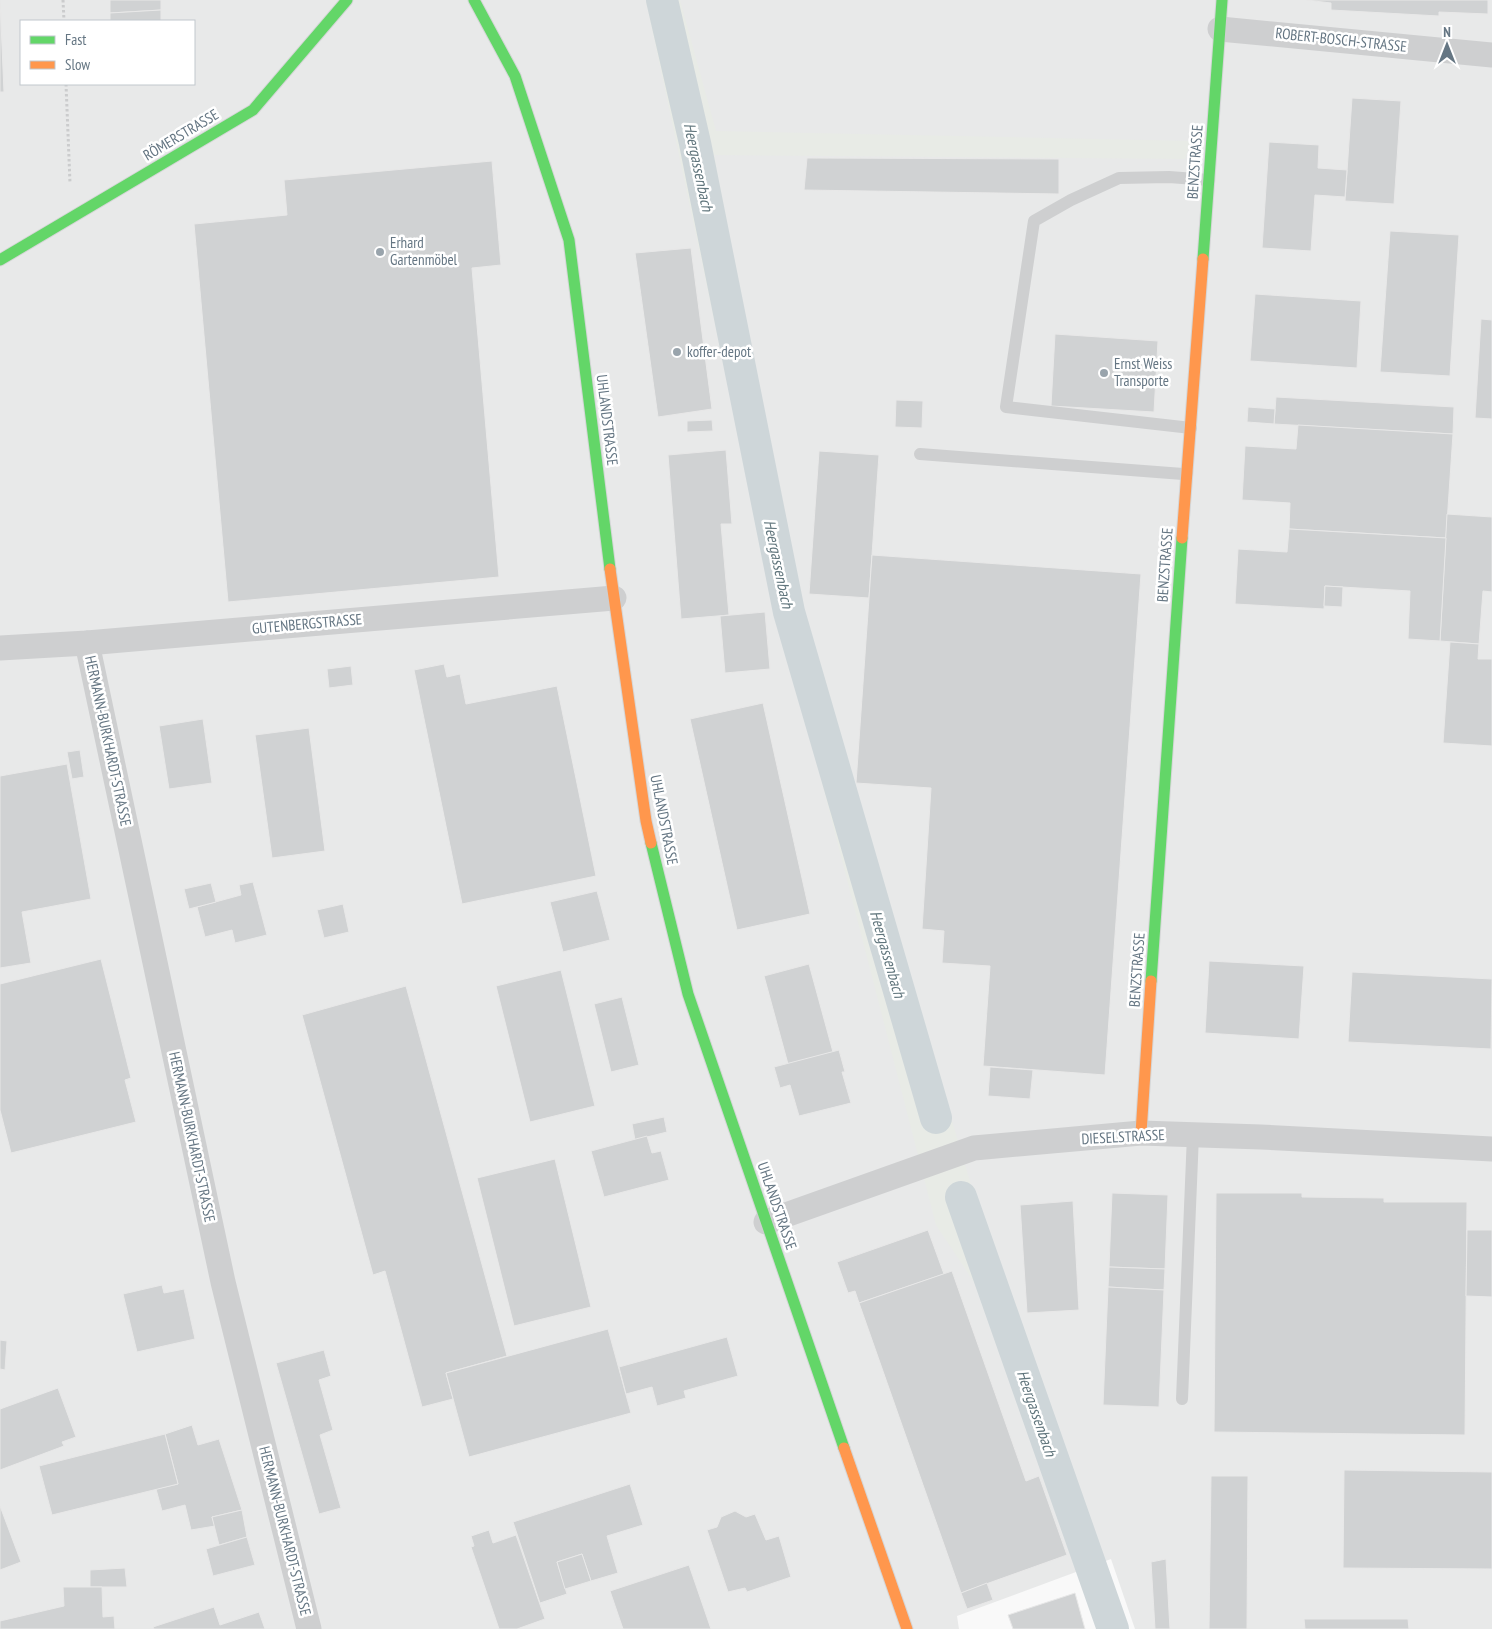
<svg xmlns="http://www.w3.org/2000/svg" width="1492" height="1629" viewBox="0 0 1492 1629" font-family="'PT Sans Narrow',sans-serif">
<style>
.built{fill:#e8e9e9;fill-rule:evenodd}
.green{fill:#e8ebe6}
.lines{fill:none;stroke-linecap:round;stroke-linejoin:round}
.canal{stroke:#ced6d9;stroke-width:32}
.building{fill:#d0d2d3;stroke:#e8e8e8}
.fast-casing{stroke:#d5d6d7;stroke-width:13}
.slow-casing{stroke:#d5d6d7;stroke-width:13}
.path{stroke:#cbcccd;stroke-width:3;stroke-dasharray:2.5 2.5;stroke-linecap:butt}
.lane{stroke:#cecfd0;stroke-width:12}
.street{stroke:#cecfd0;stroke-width:25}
.fast{stroke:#63d668;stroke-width:11}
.slow{stroke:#ff974d;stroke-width:11}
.poi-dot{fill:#99a4ac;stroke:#fff;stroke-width:2}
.labels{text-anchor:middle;stroke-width:5;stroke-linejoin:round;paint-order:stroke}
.street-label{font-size:15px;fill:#657683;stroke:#fff}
.poi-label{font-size:15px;fill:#657683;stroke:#fff;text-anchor:start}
.water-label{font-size:16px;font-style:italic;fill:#60757c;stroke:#fff}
</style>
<rect width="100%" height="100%" fill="#f9f9f9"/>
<!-- built -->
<path class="built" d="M0 0H1492V1629H1135L1111 1559 957 1616 959 1629H0ZM21 21H194V84H21Z"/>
<!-- green -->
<polygon class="green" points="646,0 680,0 716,131 1191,141 1185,159 714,155 797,599 1021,1353 936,1225 768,573"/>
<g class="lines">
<!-- canal -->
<g class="canal">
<polyline points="662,0 695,143 789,612 936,1118"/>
<polyline points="961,1197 1113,1629"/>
</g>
</g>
<!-- building -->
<g class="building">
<polygon points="0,0 4,92 0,92"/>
<polygon points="110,0 161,0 161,10 110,13"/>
<polygon points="1306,0 1488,0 1488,14 1439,12 1439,16 1331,10 1331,3"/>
<polygon points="161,10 161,21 110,21 110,13"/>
<polygon points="1352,98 1401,101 1394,204 1345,201"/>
<polygon points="1269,142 1319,145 1318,168 1347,170 1345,197 1315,195 1311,251 1262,248"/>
<polygon points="807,158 1059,159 1059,194 804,190"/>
<polygon points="492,161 501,265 472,268 499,577 228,602 194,224 287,215 284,180"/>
<polygon points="1390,231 1459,235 1450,376 1380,372"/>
<polygon points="691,248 712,409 658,417 635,253"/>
<polygon points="1255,294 1361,301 1357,368 1250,361"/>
<polygon points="1481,319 1492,320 1492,419 1475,418"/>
<polygon points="1055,334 1158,341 1154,412 1051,406"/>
<polygon points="1276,397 1454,407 1453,434 1274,424"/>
<polygon points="896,400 923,401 922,428 895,427"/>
<polygon points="1248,407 1275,409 1274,424 1247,422"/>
<polygon points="712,420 713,431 687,432 687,421"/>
<polygon points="1298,425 1453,434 1446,538 1289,529 1290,503 1242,500 1245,446 1296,449"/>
<polygon points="726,450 732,524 721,524 729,615 681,619 668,455"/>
<polygon points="819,451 879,455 869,598 809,594"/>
<polygon points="1447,514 1492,517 1492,592 1483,591 1479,644 1440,641"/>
<polygon points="1289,529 1446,538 1440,641 1408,639 1410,591 1325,586 1324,609 1235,604 1238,549 1287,552"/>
<polygon points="872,555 1141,574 1105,1075 983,1066 990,966 942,963 944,931 922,929 931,788 856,783"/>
<polygon points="1325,586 1343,587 1342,607 1324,606"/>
<polygon points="765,612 770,669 725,673 720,616"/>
<polygon points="1450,642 1479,644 1478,659 1492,659 1492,746 1443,743"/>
<polygon points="444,664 447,677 460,674 466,704 557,686 596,876 462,904 414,670"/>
<polygon points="351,666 353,685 329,688 327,669"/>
<polygon points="763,703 810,914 737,930 690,719"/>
<polygon points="203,719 212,783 169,789 159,726"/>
<polygon points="309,728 325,851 272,858 255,735"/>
<polygon points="80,750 84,777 72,779 67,752"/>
<polygon points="67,764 91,899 22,912 31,963 0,968 0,776"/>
<polygon points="253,882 267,935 235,943 232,930 205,937 197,907 241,895 239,885"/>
<polygon points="211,883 216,902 189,909 184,889"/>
<polygon points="597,891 610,940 563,952 550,902"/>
<polygon points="343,904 349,932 324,938 317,910"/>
<polygon points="101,959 131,1078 125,1080 136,1122 11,1153 0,1110 0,984"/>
<polygon points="1209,961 1304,966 1299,1039 1205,1033"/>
<polygon points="809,964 833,1052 788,1064 764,976"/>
<polygon points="561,970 595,1106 530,1122 496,986"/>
<polygon points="1352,972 1492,979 1491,1049 1348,1042"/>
<polygon points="406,986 507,1356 446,1373 453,1399 422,1407 385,1271 373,1275 302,1015"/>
<polygon points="622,997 639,1065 611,1072 594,1004"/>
<polygon points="839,1050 845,1072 842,1072 851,1103 799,1116 790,1085 780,1088 774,1067"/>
<polygon points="990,1067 1033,1070 1030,1099 988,1096"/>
<polygon points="664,1117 667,1132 635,1140 632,1124"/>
<polygon points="647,1136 652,1153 661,1151 669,1180 604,1197 591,1151"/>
<polygon points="555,1159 591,1307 514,1326 477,1178"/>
<polygon points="1112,1193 1168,1195 1165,1269 1109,1267"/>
<polygon points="1216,1193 1302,1193 1302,1197 1384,1198 1384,1202 1467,1202 1465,1435 1214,1432"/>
<polygon points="1073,1201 1079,1310 1027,1313 1020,1205"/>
<polygon points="928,1230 944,1274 859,1303 855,1291 848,1293 837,1262"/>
<polygon points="1467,1230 1492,1230 1492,1297 1466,1296"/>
<polygon points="1109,1267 1165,1269 1164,1290 1108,1287"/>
<polygon points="952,1271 1026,1481 1039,1476 1067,1555 961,1593 859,1303"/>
<polygon points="162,1285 164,1293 184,1289 195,1339 137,1352 123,1294"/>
<polygon points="1108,1287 1164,1290 1159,1407 1103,1405"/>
<polygon points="608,1329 631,1413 469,1457 446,1373"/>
<polygon points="727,1337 738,1376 684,1391 686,1398 657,1406 652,1387 626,1394 619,1367"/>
<polygon points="0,1340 7,1341 5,1370 0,1369"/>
<polygon points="324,1350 331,1376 319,1380 333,1430 320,1435 341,1508 319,1514 276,1363"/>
<polygon points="58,1388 76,1437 62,1442 64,1446 0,1470 0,1409"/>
<polygon points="192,1425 198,1445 219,1439 242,1510 212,1517 215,1526 191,1530 185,1505 162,1511 156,1489 178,1484 165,1434"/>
<polygon points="165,1434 178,1484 52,1515 39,1466"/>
<polygon points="1344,1470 1492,1472 1492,1569 1343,1568"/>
<polygon points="1211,1476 1248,1476 1247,1629 1209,1629"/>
<polygon points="630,1484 643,1525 607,1536 618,1573 591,1581 582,1554 557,1562 567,1594 540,1603 513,1522"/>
<polygon points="0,1506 21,1562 0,1570"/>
<polygon points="242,1510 247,1537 219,1545 212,1517"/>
<polygon points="735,1511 746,1517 755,1514 766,1540 779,1536 791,1577 747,1592 745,1588 728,1592 707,1530 717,1527 721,1517"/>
<polygon points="489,1530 493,1543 516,1535 545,1619 517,1629 499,1629 471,1547 474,1546 471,1536"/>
<polygon points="247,1537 255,1565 213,1576 206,1549"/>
<polygon points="582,1554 591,1581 565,1589 557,1562"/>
<polygon points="1166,1559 1170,1629 1155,1629 1151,1562"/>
<polygon points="689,1565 711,1629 623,1629 610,1591"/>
<polygon points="125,1568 127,1587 90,1587 90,1570"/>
<polygon points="987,1583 993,1600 967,1609 961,1593"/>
<polygon points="63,1587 102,1587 103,1617 114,1616 115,1629 0,1629 0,1621 64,1606"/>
<polygon points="1075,1593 1085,1629 1013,1629 1008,1615"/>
<polygon points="214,1607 220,1625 259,1612 265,1629 154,1629 153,1627"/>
<polygon points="1304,1619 1408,1619 1409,1629 1305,1629"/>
</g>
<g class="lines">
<defs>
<g id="fast">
<polyline points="474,0 515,76 569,240 610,569"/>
<polyline points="1203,259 1222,0"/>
<polyline points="0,260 253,110 347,0"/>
<polyline points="651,843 688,994 844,1448"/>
<polyline points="1151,981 1182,538"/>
</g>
<g id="slow">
<polyline points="1182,538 1203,259"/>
<polyline points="610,569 646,821 651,843"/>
<polyline points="1141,1133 1151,981"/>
<polyline points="844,1448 907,1629"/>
</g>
</defs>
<!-- fast casing -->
<use href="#fast" class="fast-casing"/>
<!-- slow casing -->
<use href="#slow" class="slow-casing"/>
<!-- path -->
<g class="path">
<polyline points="63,0 64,21"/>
<polyline points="66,84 70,183"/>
</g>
<!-- lane -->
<g class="lane">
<polyline points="1191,428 1006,407 1034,221 1071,200 1119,178 1169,177 1209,180"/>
<polyline points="920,454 1183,474 1187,473"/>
<polyline points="1182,1399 1193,1135"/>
</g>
<!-- street -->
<g class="street">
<polyline points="1220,29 1492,55"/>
<polyline points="87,643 223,1282 309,1629"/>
<polyline points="0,648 87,643 614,598"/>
<polyline points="766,1222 974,1148 1141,1133 1261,1137 1492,1149"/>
</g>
<!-- fast -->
<use href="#fast" class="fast"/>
<!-- slow -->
<use href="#slow" class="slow"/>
</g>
<!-- markers -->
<g class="poi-dot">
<circle cx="380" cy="252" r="5"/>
<circle cx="677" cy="352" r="5"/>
<circle cx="1104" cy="373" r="5"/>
</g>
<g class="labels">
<!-- street labels -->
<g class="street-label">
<text transform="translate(1341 40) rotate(6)" y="5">ROBERT-BOSCH-STRASSE</text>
<text transform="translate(181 135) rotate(-31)" y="5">RÖMERSTRASSE</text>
<text transform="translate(1195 162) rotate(-86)" y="5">BENZSTRASSE</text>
<text transform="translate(607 420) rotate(83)" y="5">UHLANDSTRASSE</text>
<text transform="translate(1165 565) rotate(-86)" y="5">BENZSTRASSE</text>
<text transform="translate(307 624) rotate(-5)" y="5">GUTENBERGSTRASSE</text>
<text transform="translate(108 741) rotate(78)" y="5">HERMANN-BURKHARDT-STRASSE</text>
<text transform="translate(664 820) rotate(79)" y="5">UHLANDSTRASSE</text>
<text transform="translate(1137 970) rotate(-86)" y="5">BENZSTRASSE</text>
<text transform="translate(192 1137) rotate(78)" y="5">HERMANN-BURKHARDT-STRASSE</text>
<text transform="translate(1123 1137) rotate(-3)" y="5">DIESELSTRASSE</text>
<text transform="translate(777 1206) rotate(71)" y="5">UHLANDSTRASSE</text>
<text transform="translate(285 1531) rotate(76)" y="5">HERMANN-BURKHARDT-STRASSE</text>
</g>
<!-- poi labels -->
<g class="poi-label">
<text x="390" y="248">Erhard<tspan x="390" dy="17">Gartenmöbel</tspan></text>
<text x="687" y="357">koffer-depot</text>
<text x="1114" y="369">Ernst Weiss<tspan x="1114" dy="17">Transporte</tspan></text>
</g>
<!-- water labels -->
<g class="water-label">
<text transform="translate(699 167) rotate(78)" y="6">Heergassenbach</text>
<text transform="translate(779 564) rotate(78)" y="6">Heergassenbach</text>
<text transform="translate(888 954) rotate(74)" y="6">Heergassenbach</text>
<text transform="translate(1037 1413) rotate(71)" y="6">Heergassenbach</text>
</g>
</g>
<!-- legend -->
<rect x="20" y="20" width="175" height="65" fill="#ffffff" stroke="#c1c8cd"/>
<rect x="30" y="36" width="25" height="8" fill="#63d668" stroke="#c1c8cd"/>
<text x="65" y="45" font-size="15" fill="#657683">Fast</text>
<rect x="30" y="61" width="25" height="8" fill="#ff974d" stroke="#c1c8cd"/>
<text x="65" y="70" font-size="15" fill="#657683">Slow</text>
<!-- north arrow -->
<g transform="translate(1447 45)" stroke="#ffffff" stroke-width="4" paint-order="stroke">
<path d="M0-4L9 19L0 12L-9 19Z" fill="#657683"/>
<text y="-8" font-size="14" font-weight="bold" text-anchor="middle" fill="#657683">N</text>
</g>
</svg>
